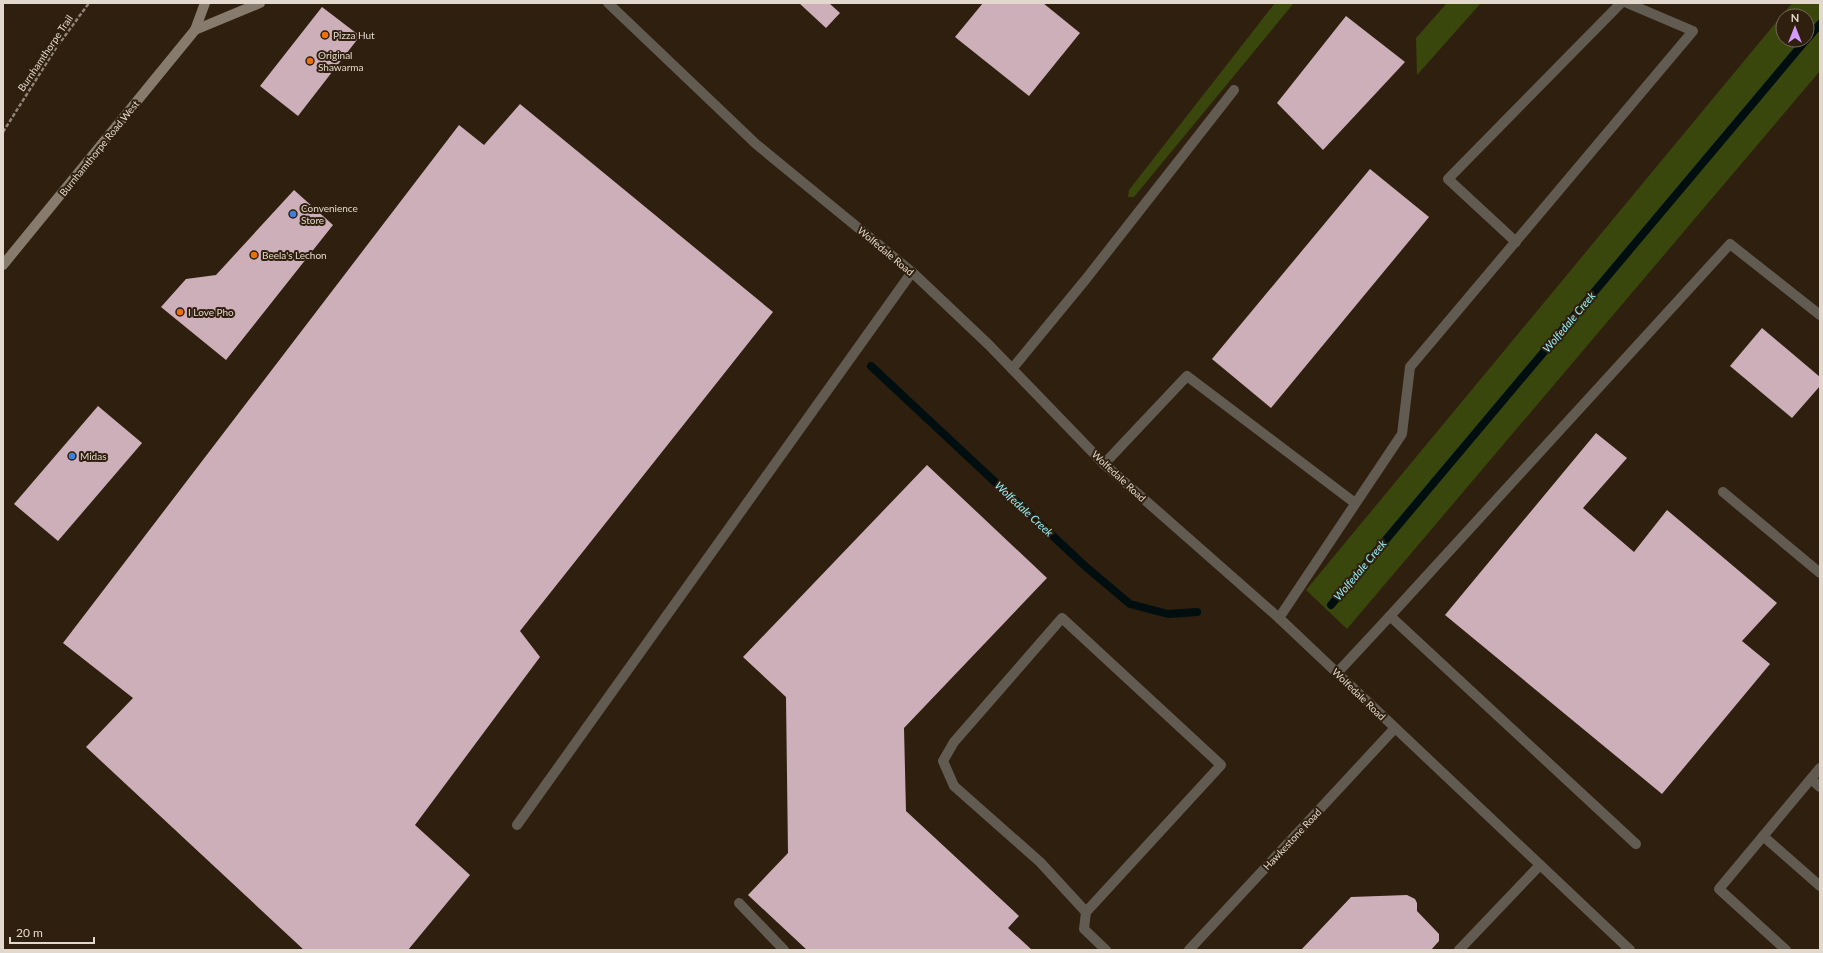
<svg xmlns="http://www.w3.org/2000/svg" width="1823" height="953" viewBox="0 0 1823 953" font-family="Lato,sans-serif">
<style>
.green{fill:#39460c;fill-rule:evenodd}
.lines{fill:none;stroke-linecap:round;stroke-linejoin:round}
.stream{stroke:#010e10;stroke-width:8}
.building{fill:#cdafba}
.path{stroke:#918376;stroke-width:2.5;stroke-dasharray:4 2;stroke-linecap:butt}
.service{stroke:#625b52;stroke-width:10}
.minor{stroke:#625b52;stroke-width:10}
.tertiary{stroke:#625b52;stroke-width:10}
.secondary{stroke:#867b6c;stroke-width:10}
.food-dot{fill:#e8710a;stroke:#2f1f0e;stroke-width:1.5}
.shop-dot{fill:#3f7fe0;stroke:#2f1f0e;stroke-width:1.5}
.labels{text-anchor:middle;stroke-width:4;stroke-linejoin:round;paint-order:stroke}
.poi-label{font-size:10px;fill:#e3d8cd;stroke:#2f1f0e;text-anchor:start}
.street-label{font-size:10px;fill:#e3d8cd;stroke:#2f1f0e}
.water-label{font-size:11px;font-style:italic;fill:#95f1f9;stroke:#2f1f0e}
</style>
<rect width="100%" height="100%" fill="#2f1f0e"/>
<!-- green -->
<g class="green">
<polygon points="1275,3 1294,3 1134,197 1128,197 1129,190"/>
<polygon points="1447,3 1481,3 1417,75 1416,38"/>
<path d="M1792 3H1820V71L1347 629 1306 590ZM1783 16H1807V40H1783Z"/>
</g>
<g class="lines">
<!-- stream -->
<g class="stream">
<polyline points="1807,39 1820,24"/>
<polyline points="871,366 1086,567 1130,604 1168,614 1197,612"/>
<polyline points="1331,605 1806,40"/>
</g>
</g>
<!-- building -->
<g class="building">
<polygon points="799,3 829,3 840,13 826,28"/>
<polygon points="983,3 1043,3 1080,33 1029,96 955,37"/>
<polygon points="322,7 360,36 298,116 260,86"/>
<polygon points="1346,16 1405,62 1323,150 1277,103"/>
<polygon points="520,104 773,312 520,631 540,657 415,825 470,875 408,950 304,950 86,747 133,698 63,643 459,125 484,145"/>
<polygon points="1370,169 1429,217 1271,408 1212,359"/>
<polygon points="294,190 333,225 226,360 161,307 186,279 216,275"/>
<polygon points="1762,328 1820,377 1820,386 1792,418 1730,366"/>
<polygon points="98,406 142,443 58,541 14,504"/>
<polygon points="1596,433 1627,458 1583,508 1634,552 1667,510 1777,603 1742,641 1770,664 1662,794 1445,615"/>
<polygon points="927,465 1047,578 904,728 906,811 1019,916 1008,928 1032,950 807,950 748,895 788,853 786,697 743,657"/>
<polygon points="1407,895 1415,899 1417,903 1417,911 1439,934 1439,941 1431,950 1301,950 1351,897"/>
</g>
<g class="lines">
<!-- path -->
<polyline class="path" points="3,132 56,48 89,3"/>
<!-- service -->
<g class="service">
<polyline points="1516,242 1448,179 1621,3"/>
<polyline points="1012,369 1086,279 1234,90"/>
<polyline points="1104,464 1187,376 1355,503"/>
<polyline points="1723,492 1820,573"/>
<polyline points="1390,616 1636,844"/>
<polyline points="1279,618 1402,434 1410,367 1693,31 1627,3"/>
<polyline points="1337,673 1390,616 1730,244 1820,315"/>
<polyline points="1811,779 1820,787"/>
<polyline points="517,825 912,272"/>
<polyline points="1763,836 1820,886"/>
<polyline points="739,903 784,950"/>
<polyline points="1086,912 1040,862 954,786 943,761 954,742 1062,618 1221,765 1086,912 1084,929 1106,950"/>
<polyline points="1459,950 1540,865"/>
<polyline points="1786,950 1719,889 1820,768"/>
</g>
<!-- minor -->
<polyline class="minor" points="1189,950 1395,728"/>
<!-- tertiary -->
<polyline class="tertiary" points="608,3 756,144 912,272 989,345 1104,464 1279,618 1630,950"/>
<!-- secondary -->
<g class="secondary">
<polyline points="195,30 260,3"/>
<polyline points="3,265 195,30 205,3"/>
</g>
</g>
<!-- markers -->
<g class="food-dot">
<circle cx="325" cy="35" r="4"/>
<circle cx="310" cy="61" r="4"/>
<circle cx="254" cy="255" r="4"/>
<circle cx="180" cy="312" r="4"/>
</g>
<g class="shop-dot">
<circle cx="293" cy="214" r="4"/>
<circle cx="72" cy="456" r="4"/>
</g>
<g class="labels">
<!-- poi labels -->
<g class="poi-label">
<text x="333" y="39">Pizza Hut</text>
<text x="318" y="59">Original<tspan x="318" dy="12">Shawarma</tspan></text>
<text x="301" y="212">Convenience<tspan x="301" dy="12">Store</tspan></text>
<text x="262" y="259">Beela's Lechon</text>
<text x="188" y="316">I Love Pho</text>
<text x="80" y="460">Midas</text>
</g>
<!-- street labels -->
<g class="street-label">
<text transform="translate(45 53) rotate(-56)" y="4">Burnhamthorpe Trail</text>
<text transform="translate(99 148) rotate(-51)" y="4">Burnhamthorpe Road West</text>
<text transform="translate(886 251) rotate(40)" y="4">Wolfedale Road</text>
<text transform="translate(1119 476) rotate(43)" y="4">Wolfedale Road</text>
<text transform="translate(1359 694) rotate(44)" y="4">Wolfedale Road</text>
<text transform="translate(1292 839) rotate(-47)" y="4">Hawkestone Road</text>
</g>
<!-- water labels -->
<g class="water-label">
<text transform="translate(1569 322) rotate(-50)" y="4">Wolfedale Creek</text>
<text transform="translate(1024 509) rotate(43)" y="4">Wolfedale Creek</text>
<text transform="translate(1360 570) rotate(-50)" y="4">Wolfedale Creek</text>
</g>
</g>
<!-- border -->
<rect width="1823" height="953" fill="none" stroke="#e3d8cd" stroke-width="8"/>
<!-- north arrow -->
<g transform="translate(1795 28)"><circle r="19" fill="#2f1f0e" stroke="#77695a"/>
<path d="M0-3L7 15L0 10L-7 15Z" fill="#d39cfc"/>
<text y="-6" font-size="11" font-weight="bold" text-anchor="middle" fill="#e3d8cd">N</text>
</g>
<!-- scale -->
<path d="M10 937v6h84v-6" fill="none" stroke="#e3d8cd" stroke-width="2"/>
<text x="16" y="937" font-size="12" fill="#e3d8cd" stroke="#2f1f0e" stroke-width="3" paint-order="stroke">20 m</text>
</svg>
